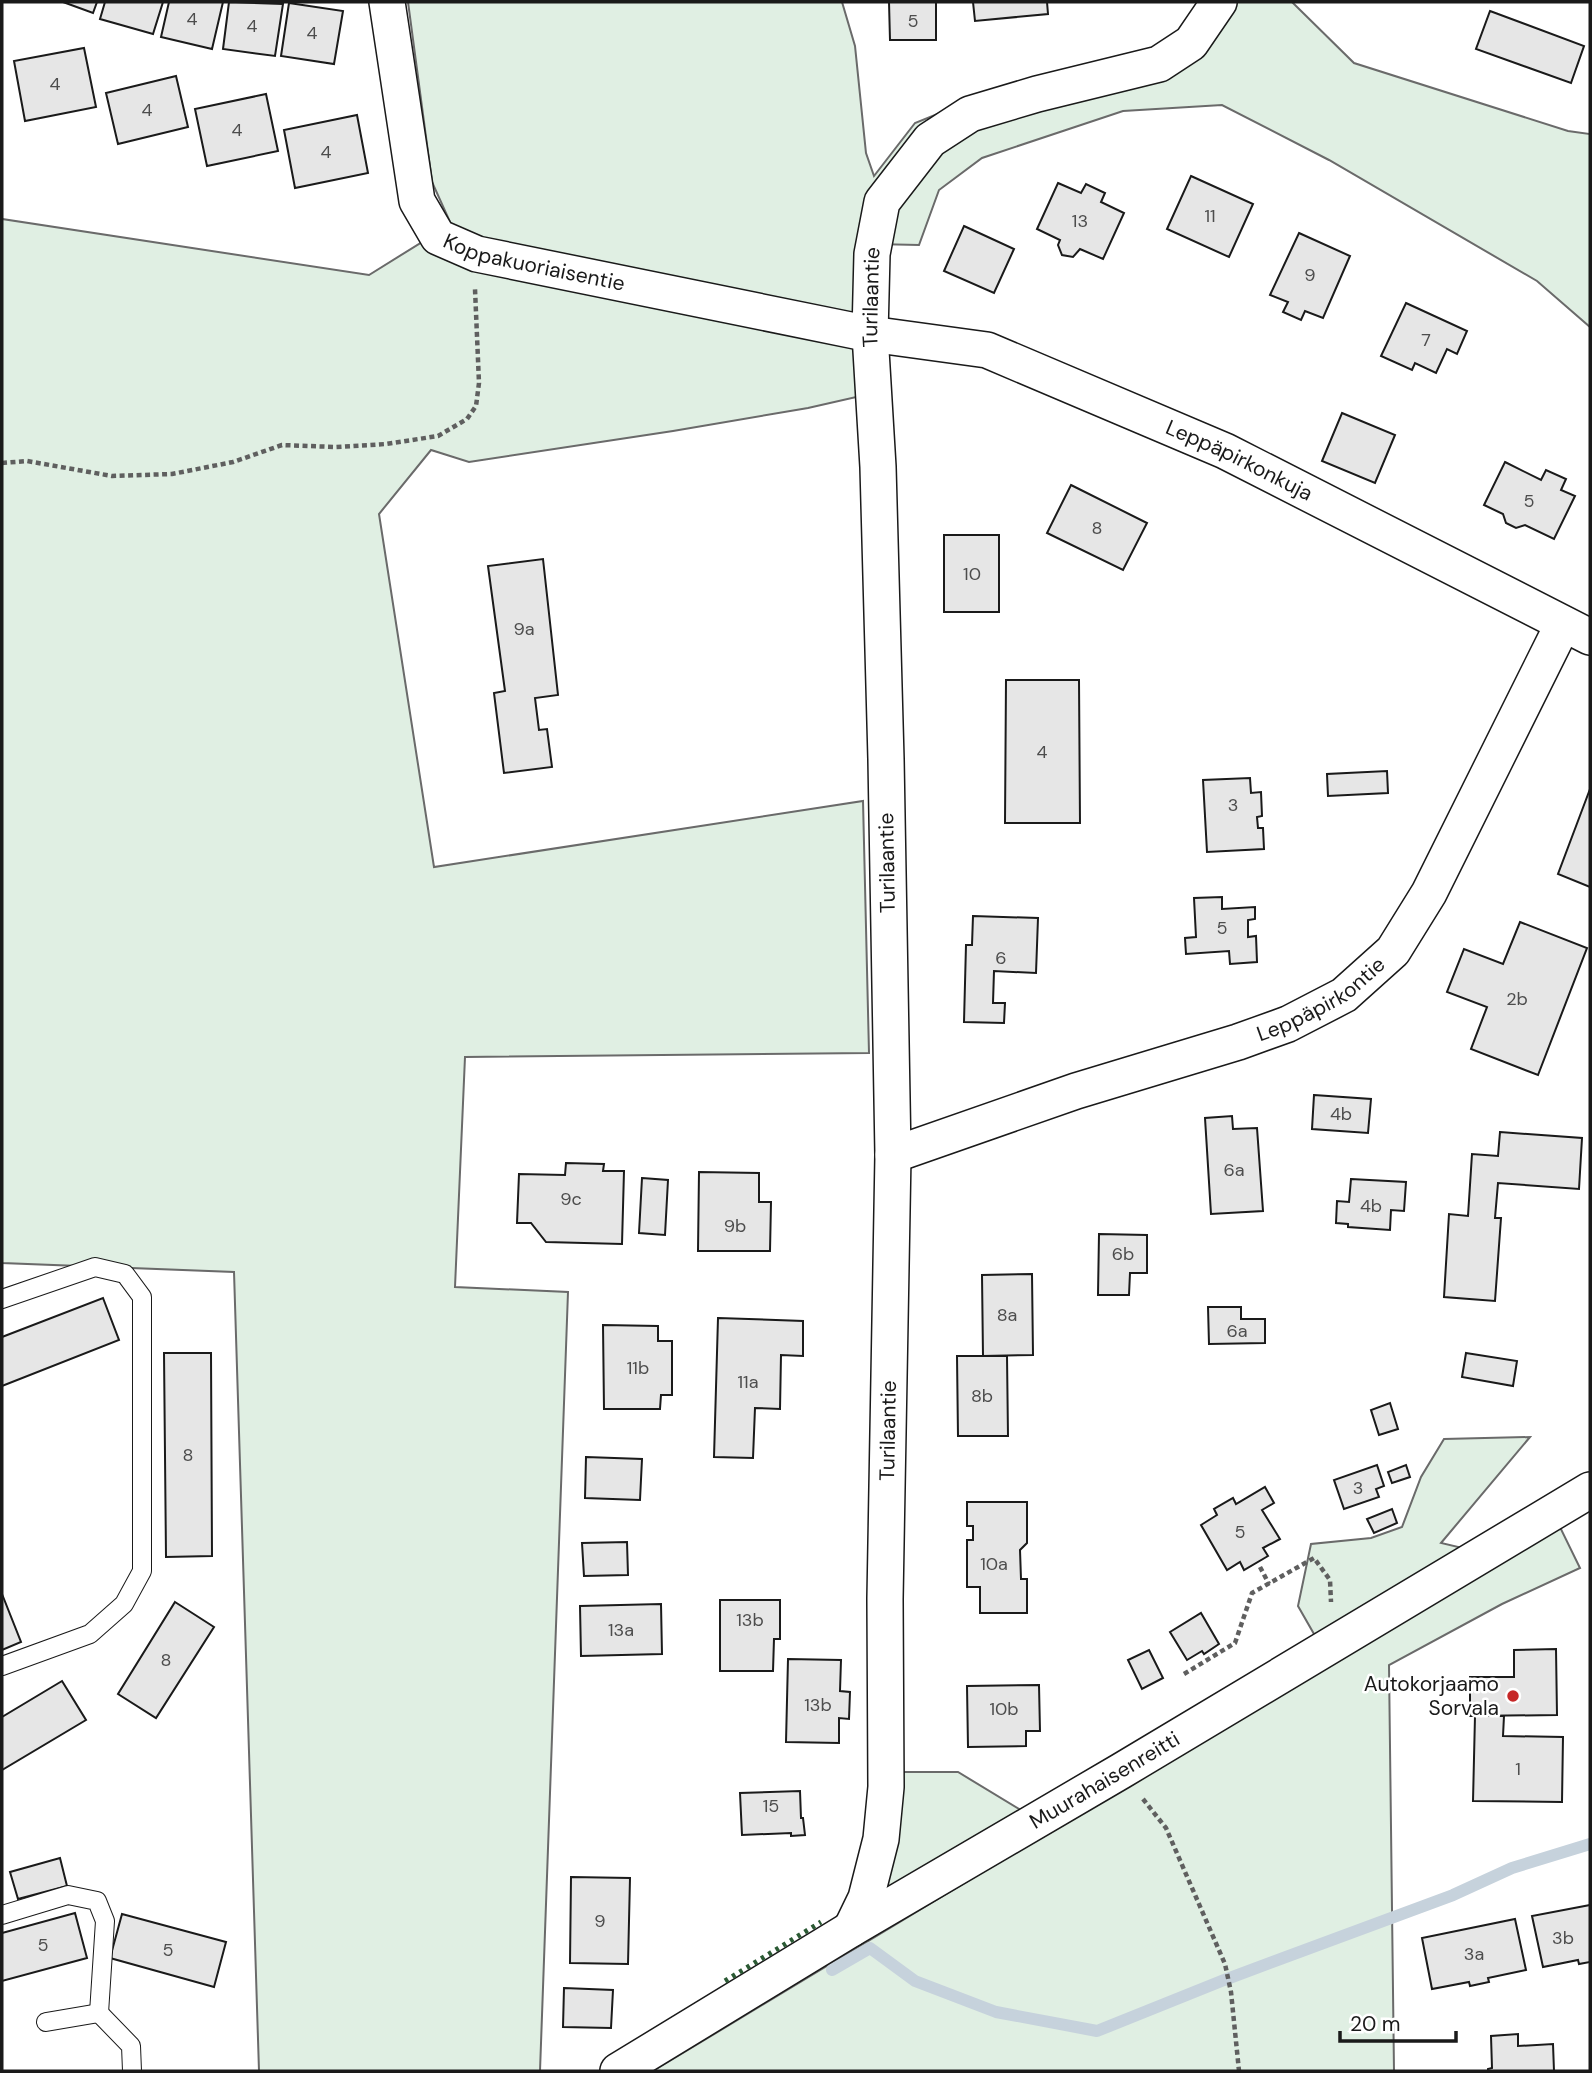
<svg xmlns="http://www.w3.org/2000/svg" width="1592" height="2073" viewBox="0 0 1592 2073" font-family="'DM Sans',sans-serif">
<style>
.green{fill:#e0efe3;stroke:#6a6a6a;stroke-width:2}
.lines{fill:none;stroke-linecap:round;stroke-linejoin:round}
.stream{stroke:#c6d2dc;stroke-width:12}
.building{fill:#e6e6e6;stroke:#1a1a1a;stroke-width:2}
.service-casing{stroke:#1a1a1a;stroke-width:20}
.minor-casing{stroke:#1a1a1a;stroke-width:38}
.path{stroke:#5f5f5f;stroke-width:4.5;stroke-dasharray:5 3.5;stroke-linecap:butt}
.service{stroke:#fff;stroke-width:18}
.minor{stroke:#fff;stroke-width:35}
.hedge{stroke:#2b5a34;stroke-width:5;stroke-dasharray:3.5 5;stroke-linecap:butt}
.poi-dot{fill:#c62828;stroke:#fff;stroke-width:2.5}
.labels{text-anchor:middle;stroke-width:5;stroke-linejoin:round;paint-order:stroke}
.number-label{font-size:18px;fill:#4d4d4d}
.street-label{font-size:21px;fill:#1a1a1a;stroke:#fff}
.poi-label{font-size:21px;fill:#1a1a1a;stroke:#fff;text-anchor:end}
</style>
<rect width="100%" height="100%" fill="#fff"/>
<!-- green -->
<g class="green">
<polygon points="408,2 842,2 855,46 866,153 874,176 915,123 1009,85 1159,64 1218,2 1292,2 1354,63 1568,131 1590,134 1590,327 1537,281 1329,160 1222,105 1123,111 982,158 939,190 919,245 874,244 874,393 808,408 673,431 469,462 431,450 379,514 434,867 863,801 869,1053 465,1057 455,1287 568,1292 540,2071 259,2071 234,1272 2,1263 2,219 369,275 451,224 432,182"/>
<polygon points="1530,1437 1441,1543 1492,1555 1557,1521 1580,1568 1502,1604 1389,1665 1394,2071 653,2071 1330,1662 1298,1606 1311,1544 1371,1538 1402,1527 1421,1477 1444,1439"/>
<polygon points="886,1772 958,1772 1024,1812 890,1892 872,1872"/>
</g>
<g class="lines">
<!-- stream -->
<polyline class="stream" points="832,1970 870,1948 915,1981 996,2012 1097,2031 1224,1980 1453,1895 1512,1868 1590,1844"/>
</g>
<!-- building -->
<g class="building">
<polygon points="63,2 97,2 93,13"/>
<polygon points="105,2 163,2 153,34 100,19"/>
<polygon points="169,2 223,2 212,49 161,37"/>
<polygon points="229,2 283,4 275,56 223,49"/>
<polygon points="889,2 936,2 936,40 890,40"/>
<polygon points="973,2 1047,2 1048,14 975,21"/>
<polygon points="289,3 343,11 334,64 281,56"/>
<polygon points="1490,11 1584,46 1571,83 1476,49"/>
<polygon points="84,48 96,107 25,121 14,61"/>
<polygon points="176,76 188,127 118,144 106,93"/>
<polygon points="266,94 278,151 207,166 195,109"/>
<polygon points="357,115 368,173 295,188 284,130"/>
<polygon points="1191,176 1253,204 1229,257 1167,229"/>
<polygon points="1058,183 1081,193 1086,184 1105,193 1101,202 1124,213 1103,259 1080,249 1073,257 1062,255 1058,245 1060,240 1037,229"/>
<polygon points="964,226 1014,249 994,293 944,271"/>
<polygon points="1299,233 1350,256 1323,318 1305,311 1301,320 1283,312 1288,302 1270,295"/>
<polygon points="1406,303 1467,331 1457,354 1447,349 1436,373 1415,363 1412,370 1381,356"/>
<polygon points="1342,413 1395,435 1375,483 1322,461"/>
<polygon points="1505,462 1541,480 1546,470 1566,479 1561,490 1575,496 1554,539 1525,525 1516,528 1506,523 1503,514 1484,505"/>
<polygon points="1071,485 1147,523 1123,570 1047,533"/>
<rect x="944" y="535" width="55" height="77"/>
<polygon points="543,559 558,695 535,698 539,730 547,729 552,767 504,773 494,693 505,691 488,566"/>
<polygon points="1006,680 1079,680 1080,823 1005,823"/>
<polygon points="1387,771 1388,793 1328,796 1327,774"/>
<polygon points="1250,778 1251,793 1261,792 1262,816 1257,817 1258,828 1263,828 1264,849 1207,852 1203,780"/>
<polygon points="1590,789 1590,887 1558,874"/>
<polygon points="1222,897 1222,909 1255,907 1255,919 1248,920 1248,937 1256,936 1257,962 1230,964 1229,951 1186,954 1185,938 1196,937 1194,898"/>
<polygon points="973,916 1038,918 1036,973 994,971 993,1003 1005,1003 1004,1023 964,1022 966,945 972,945"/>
<polygon points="1520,922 1587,948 1538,1075 1471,1049 1487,1007 1447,992 1464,949 1503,964"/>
<polygon points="1314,1095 1371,1099 1368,1133 1312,1129"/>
<polygon points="1232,1116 1233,1129 1257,1128 1263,1211 1211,1214 1205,1118"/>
<polygon points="1500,1132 1582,1138 1579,1189 1498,1183 1495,1218 1501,1218 1495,1301 1444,1297 1449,1214 1468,1216 1472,1154 1498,1156"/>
<polygon points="566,1163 604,1164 603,1171 624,1171 622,1244 546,1242 531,1223 517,1223 519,1174 565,1175"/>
<polygon points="699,1172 759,1173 759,1202 771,1202 770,1251 698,1251"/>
<polygon points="642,1178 668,1180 665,1235 639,1233"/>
<polygon points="1351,1179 1406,1182 1404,1211 1391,1210 1390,1230 1348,1227 1348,1224 1336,1223 1337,1201 1349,1202"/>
<polygon points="1099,1234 1147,1235 1147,1273 1130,1273 1129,1295 1098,1295"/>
<polygon points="1032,1274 1033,1355 983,1356 982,1275"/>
<polygon points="103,1298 119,1340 2,1386 2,1337"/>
<polygon points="1208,1307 1241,1307 1241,1319 1265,1319 1265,1343 1209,1344"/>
<polygon points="718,1318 803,1321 803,1356 781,1355 780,1409 755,1408 753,1458 714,1457"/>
<polygon points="603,1325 658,1326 658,1341 672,1341 672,1395 661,1395 660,1409 604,1409"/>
<polygon points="164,1353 211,1353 212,1556 166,1557"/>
<polygon points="1466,1353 1517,1361 1513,1386 1462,1377"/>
<polygon points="957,1356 1007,1356 1008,1436 958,1436"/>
<polygon points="1390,1403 1398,1429 1379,1435 1371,1410"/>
<polygon points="586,1457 642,1459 640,1500 585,1498"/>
<polygon points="1377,1465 1384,1486 1376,1489 1379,1497 1344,1509 1334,1480"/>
<polygon points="1406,1465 1410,1477 1392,1483 1388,1472"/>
<polygon points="1265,1487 1274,1503 1262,1510 1280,1539 1263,1548 1268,1556 1244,1570 1240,1562 1227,1570 1201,1525 1217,1515 1214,1509 1233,1498 1236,1504"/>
<polygon points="967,1502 1027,1502 1027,1543 1020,1550 1021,1579 1027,1579 1027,1613 980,1613 980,1587 967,1587 967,1540 973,1540 973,1526 967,1526"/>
<polygon points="1392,1509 1397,1523 1374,1533 1367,1519"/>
<polygon points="627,1542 628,1575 584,1576 582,1543"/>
<polygon points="2,1594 21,1642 2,1650"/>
<polygon points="720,1600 780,1600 780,1639 774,1639 773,1671 720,1671"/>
<polygon points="175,1602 214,1627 156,1718 118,1694"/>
<polygon points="661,1604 662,1654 581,1656 580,1606"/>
<polygon points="1201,1613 1219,1644 1204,1654 1202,1651 1187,1660 1170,1632"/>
<polygon points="1556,1649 1557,1715 1470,1716 1470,1677 1514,1677 1514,1650"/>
<polygon points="1149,1650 1163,1678 1142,1689 1128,1660"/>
<polygon points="788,1659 841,1660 840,1691 850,1692 849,1719 839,1718 839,1743 786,1742"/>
<polygon points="62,1681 86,1720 2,1770 2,1717"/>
<polygon points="1039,1685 1040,1731 1026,1731 1026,1746 968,1747 967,1686"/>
<polygon points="1475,1716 1504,1716 1503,1736 1563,1737 1562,1802 1473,1801"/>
<polygon points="800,1791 801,1818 803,1818 805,1835 791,1836 791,1833 742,1835 740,1793"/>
<polygon points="60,1858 67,1886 18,1899 10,1872"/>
<polygon points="571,1877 630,1878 628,1964 570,1963"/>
<polygon points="1590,1905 1590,1962 1579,1964 1578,1960 1543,1967 1532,1916"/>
<polygon points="75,1913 87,1958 2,1981 2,1933"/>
<polygon points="122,1914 226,1942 214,1987 110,1958"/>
<polygon points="1515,1919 1526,1970 1488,1978 1489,1982 1470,1986 1469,1982 1432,1989 1422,1938"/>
<polygon points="564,1988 613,1990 611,2028 563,2027"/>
<polygon points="1518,2034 1518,2046 1553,2044 1554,2071 1488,2071 1488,2069 1492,2068 1491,2036"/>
</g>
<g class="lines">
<defs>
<g id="service">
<polyline points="2,1299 95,1267 125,1274 142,1297 142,1571 124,1604 90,1634 2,1666"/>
<polyline points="2,1915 68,1895 97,1901 105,1921 99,2013"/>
<polyline points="46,2022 99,2013 131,2046 132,2071"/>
</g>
<g id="minor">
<path id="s1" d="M387 2 417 201 438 237 477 254 870 334 987 350 1225 451 1590 637"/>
<path id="s2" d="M893 1155 1076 1091 1238 1042 1288 1024 1344 995 1393 951 1429 893 1563 624"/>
<path id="s3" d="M851 1929 866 1898 881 1839 886 1787 885 1599 893 1155 886 759 878 467 870 334 872 254 882 202 930 140 970 114 1037 94 1159 64 1191 43 1219 2"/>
<path id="s4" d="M618 2071 851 1929 1121 1771 1590 1490"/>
</g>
</defs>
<!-- service casing -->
<use href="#service" class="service-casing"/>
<!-- minor casing -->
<use href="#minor" class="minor-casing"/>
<!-- path -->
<g class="path">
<polyline points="2,463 27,461 112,476 172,474 233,462 282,445 336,447 386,444 438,436 467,419 476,406 479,383 475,289"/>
<polyline points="1260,1567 1269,1584"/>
<polyline points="1184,1674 1235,1643 1252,1593 1314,1558 1330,1580 1331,1602"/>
<polyline points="1143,1799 1166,1828 1225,1964 1231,1992 1239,2071"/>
</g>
<!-- service -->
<use href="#service" class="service"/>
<!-- minor -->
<use href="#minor" class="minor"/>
<!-- hedge -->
<polyline class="hedge" points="725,1981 821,1922"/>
</g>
<!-- markers -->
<circle class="poi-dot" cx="1513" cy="1696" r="7"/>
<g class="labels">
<!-- number labels -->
<g class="number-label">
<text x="192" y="25">4</text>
<text x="913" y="27">5</text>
<text x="252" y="32">4</text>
<text x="312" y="39">4</text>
<text x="55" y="90">4</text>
<text x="147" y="116">4</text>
<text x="237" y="136">4</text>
<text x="326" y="158">4</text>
<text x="1210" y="222">11</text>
<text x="1080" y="227">13</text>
<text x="1310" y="281">9</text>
<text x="1426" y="346">7</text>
<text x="1529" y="507">5</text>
<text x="1097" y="534">8</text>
<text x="972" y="580">10</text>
<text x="524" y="635">9a</text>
<text x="1042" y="758">4</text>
<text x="1233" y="811">3</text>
<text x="1222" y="934">5</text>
<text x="1001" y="964">6</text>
<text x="1517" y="1005">2b</text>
<text x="1341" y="1120">4b</text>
<text x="1234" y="1176">6a</text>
<text x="571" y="1205">9c</text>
<text x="1371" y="1212">4b</text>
<text x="735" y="1232">9b</text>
<text x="1123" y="1260">6b</text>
<text x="1007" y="1321">8a</text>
<text x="1237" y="1337">6a</text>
<text x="638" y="1374">11b</text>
<text x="748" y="1388">11a</text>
<text x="982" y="1402">8b</text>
<text x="188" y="1461">8</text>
<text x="1358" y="1494">3</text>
<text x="1240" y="1538">5</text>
<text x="994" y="1570">10a</text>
<text x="750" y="1626">13b</text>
<text x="621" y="1636">13a</text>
<text x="166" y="1666">8</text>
<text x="818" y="1711">13b</text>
<text x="1004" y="1715">10b</text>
<text x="1518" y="1775">1</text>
<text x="771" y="1812">15</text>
<text x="600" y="1927">9</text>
<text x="1563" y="1944">3b</text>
<text x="43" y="1951">5</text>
<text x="168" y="1956">5</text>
<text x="1474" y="1960">3a</text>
</g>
<!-- street labels -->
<g class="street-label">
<text dy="7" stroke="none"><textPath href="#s1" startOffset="343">Koppakuoriaisentie</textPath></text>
<text dy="7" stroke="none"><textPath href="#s3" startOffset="1638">Turilaantie</textPath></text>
<text dy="7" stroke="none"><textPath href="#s1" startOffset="1080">Leppäpirkonkuja</textPath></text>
<text transform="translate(887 863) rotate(-91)" y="7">Turilaantie</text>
<text dy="7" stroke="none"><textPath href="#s2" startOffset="457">Leppäpirkontie</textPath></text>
<text dy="7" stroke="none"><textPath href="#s3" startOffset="504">Turilaantie</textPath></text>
<text dy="7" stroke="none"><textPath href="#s4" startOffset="567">Muurahaisenreitti</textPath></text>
</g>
<!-- poi labels -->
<g class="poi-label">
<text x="1499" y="1691">Autokorjaamo<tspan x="1499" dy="24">Sorvala</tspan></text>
</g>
</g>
<!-- border -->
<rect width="1592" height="2073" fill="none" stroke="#1a1a1a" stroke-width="7"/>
<!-- scale -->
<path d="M1340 2031v10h116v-10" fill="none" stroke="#1a1a1a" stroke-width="3.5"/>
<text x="1350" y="2031" font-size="21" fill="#1a1a1a" stroke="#ffffff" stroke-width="5" paint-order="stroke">20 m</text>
</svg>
